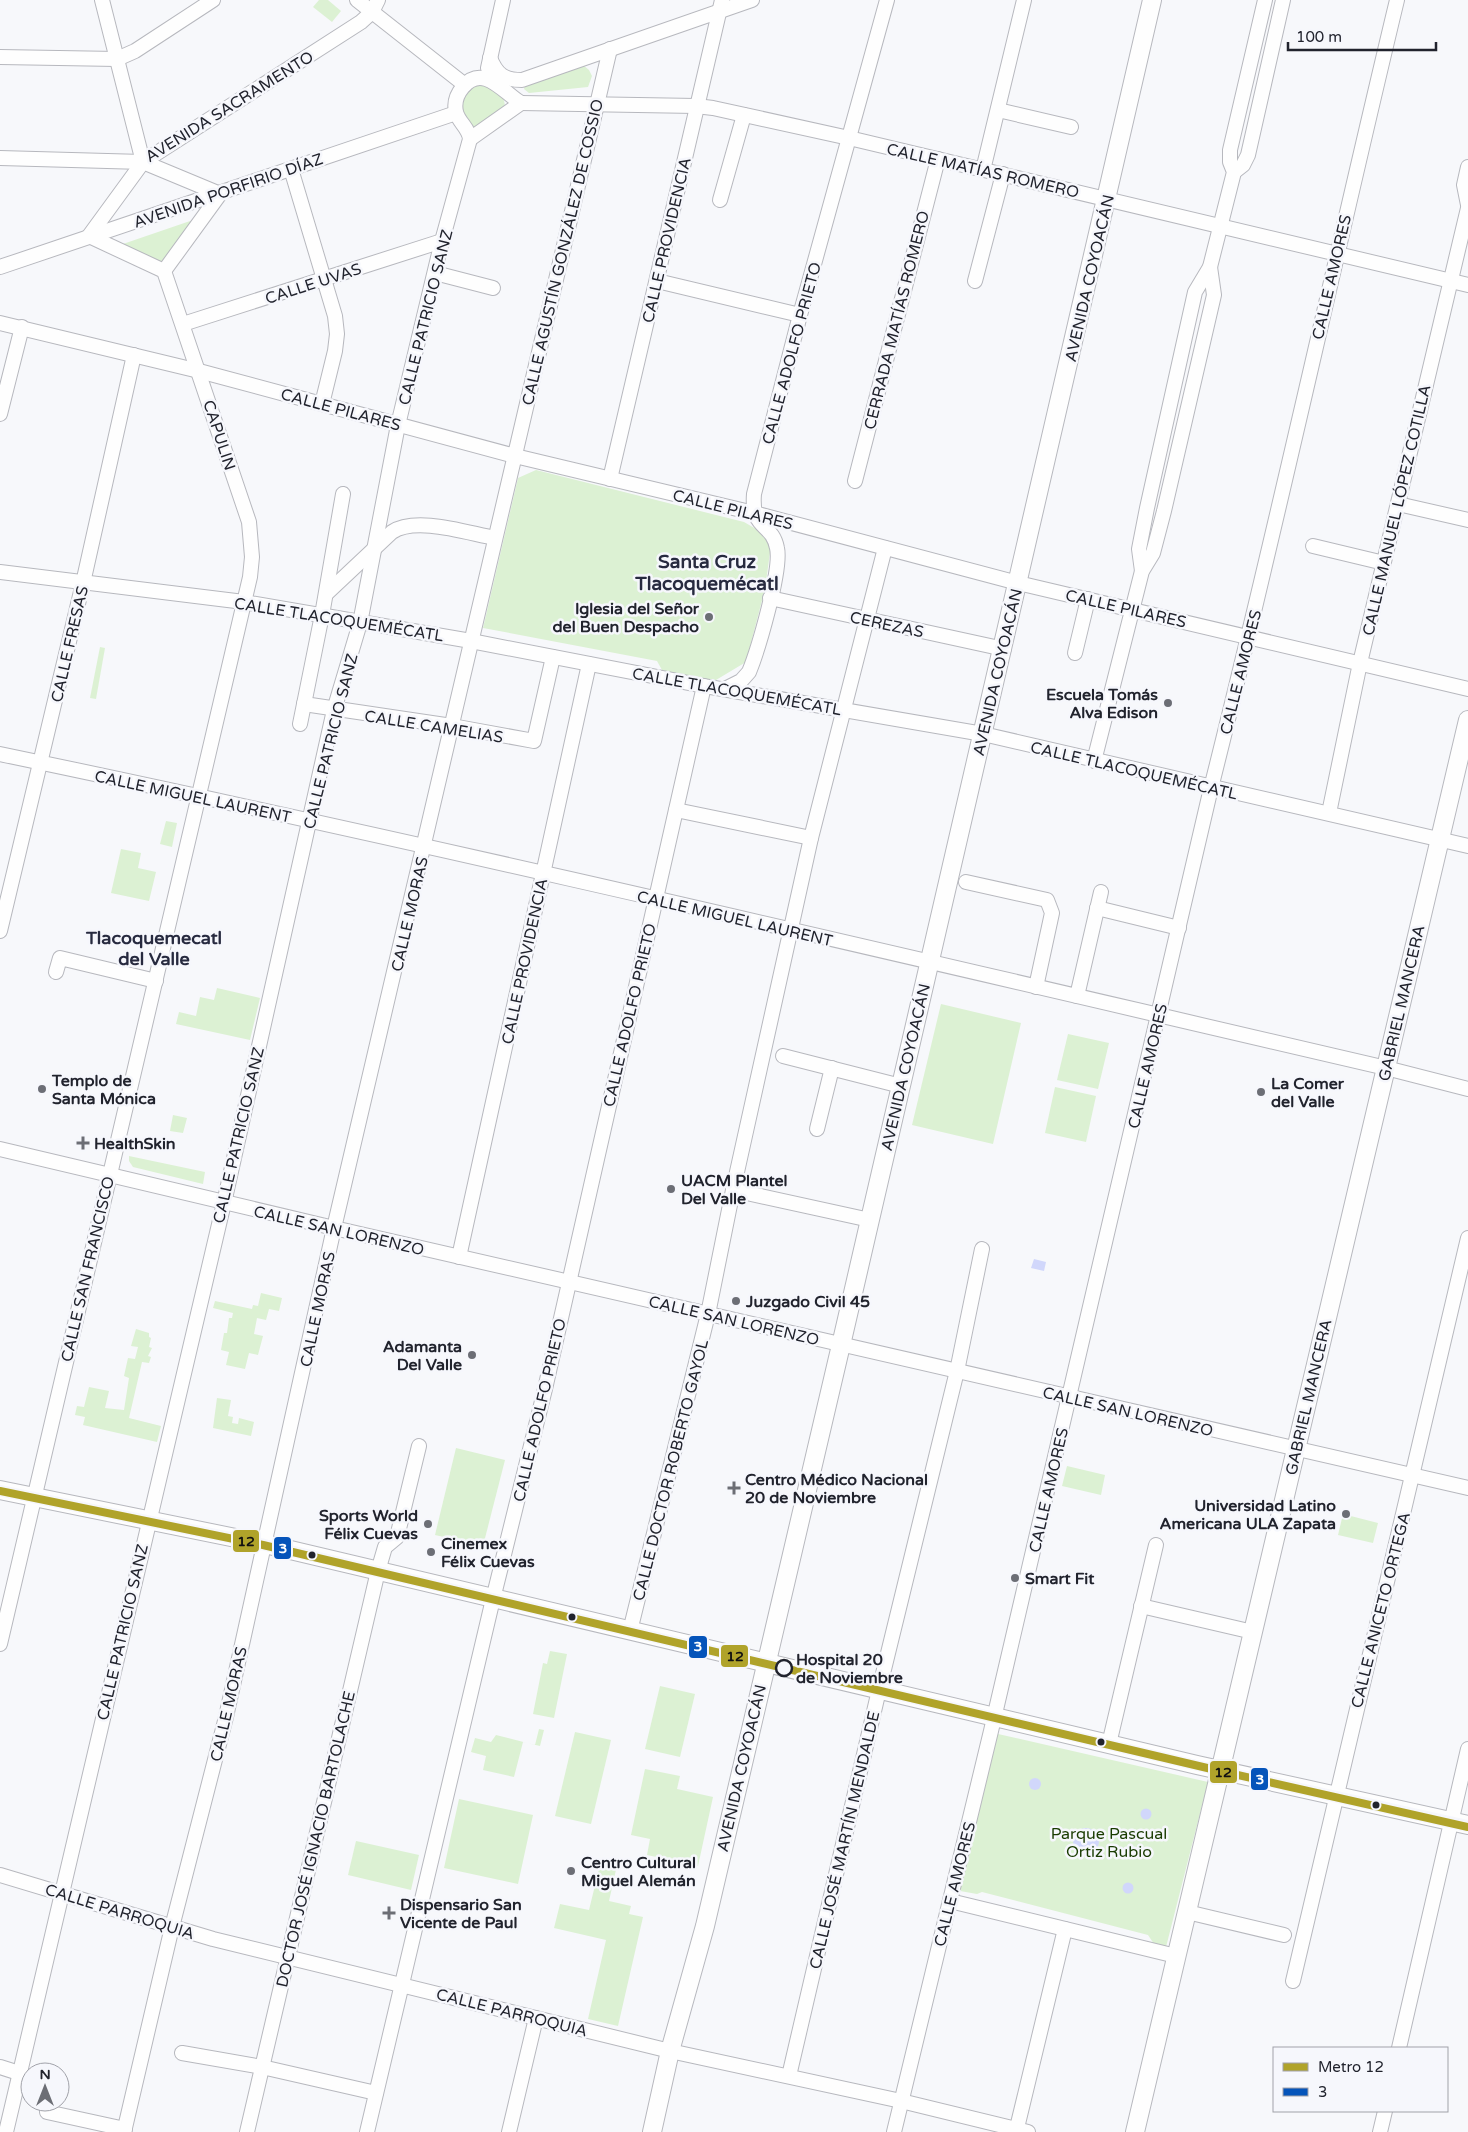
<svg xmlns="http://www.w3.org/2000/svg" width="1468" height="2132" viewBox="0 0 1468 2132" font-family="'Varela Round',sans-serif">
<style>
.green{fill:#dcf1d3}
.water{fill:#d1d7fb}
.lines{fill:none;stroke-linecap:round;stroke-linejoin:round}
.minor-casing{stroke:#b7b8be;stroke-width:16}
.major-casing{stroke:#b7b8be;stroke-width:20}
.minor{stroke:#fefefe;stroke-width:14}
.major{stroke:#fefefe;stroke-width:18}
.bus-1-casing{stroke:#f6f7fc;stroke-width:10}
.bus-1{stroke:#0554ba;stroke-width:6}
.metro-1-casing{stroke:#f6f7fc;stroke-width:11}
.metro-1{stroke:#b0a32a;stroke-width:8}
.poi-dot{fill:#6c6e75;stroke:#f6f7fc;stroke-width:2}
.bus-dot{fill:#21232d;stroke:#f6f7fc;stroke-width:2}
.stop-dot{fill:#f6f7fc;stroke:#21232d;stroke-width:2.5}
.labels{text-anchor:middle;stroke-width:5;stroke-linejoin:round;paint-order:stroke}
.street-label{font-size:16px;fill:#21232d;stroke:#f6f7fc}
.poi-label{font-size:16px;font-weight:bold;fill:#21232d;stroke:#f6f7fc;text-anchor:start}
.stop-label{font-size:16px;font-weight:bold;fill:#21232d;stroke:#f6f7fc;text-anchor:start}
.park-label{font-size:16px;fill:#193b00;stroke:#f6f7fc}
.neighbourhood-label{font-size:18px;font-weight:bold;fill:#272a3f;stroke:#f6f7fc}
.quarter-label{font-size:19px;font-weight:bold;fill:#272a3f;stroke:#f6f7fc}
.line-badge{stroke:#f6f7fc;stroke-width:2}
.badge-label{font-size:14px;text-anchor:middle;font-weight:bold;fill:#fff}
.pale-badge-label{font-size:14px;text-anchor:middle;font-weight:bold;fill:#111}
</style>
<rect width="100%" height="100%" fill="#f7f8fb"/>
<!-- green -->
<g class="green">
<polygon points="319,0 328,0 341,11 332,22 313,7"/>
<polygon points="583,65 589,70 592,76 588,87 529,93 524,89 525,85"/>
<path d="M481 84C495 90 506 93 505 110L476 129 467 124C461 105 455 90 481 84Z"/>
<polygon points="193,220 162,263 120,245"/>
<polygon points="536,470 744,522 772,538 765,589 746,662 711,683 662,670 657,661 483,628 518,478"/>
<polygon points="100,647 105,648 96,699 90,698"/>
<polygon points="166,821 177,823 172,847 160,844"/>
<polygon points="121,849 141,853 138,868 156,872 149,901 111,893"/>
<polygon points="217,988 260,998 250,1040 176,1024 179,1012 196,1016 200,997 214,1000"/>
<polygon points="941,1004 1021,1023 993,1144 912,1125"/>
<polygon points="1068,1034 1109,1043 1098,1089 1057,1080"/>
<polygon points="1055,1087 1096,1096 1086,1142 1045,1133"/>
<polygon points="173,1115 187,1118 183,1133 170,1131"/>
<polygon points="129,1156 205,1172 203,1184 133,1167 129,1161"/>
<polygon points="261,1293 282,1298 279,1311 269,1309 266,1320 257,1318 254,1334 263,1336 258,1355 249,1353 245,1369 226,1365 229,1352 221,1350 224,1333 227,1333 229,1318 232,1318 233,1313 213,1308 215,1301 252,1309 253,1305 258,1306"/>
<polygon points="136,1329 149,1333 149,1337 151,1338 149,1347 152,1348 148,1356 151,1357 149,1363 142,1362 129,1418 161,1426 157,1442 83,1425 85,1417 75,1415 77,1406 84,1407 89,1387 109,1391 105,1408 124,1410 129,1378 124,1376 128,1358 135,1359 138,1347 131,1346"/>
<polygon points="217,1398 231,1400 228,1416 233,1417 232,1423 238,1424 239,1418 254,1422 251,1436 213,1428"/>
<polygon points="456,1448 505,1460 483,1546 435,1535"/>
<polygon points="1067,1466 1105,1475 1101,1495 1062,1486"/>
<polygon points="1343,1514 1378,1523 1373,1543 1338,1535"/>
<polygon points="550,1651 567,1654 554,1718 533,1714 543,1663 547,1664"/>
<polygon points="660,1686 695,1694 680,1757 645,1749"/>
<polygon points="539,1729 544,1730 540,1746 523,1742 514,1777 483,1770 486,1756 471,1752 475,1738 491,1742 496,1735 535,1745"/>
<polygon points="575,1732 611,1740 591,1824 555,1816"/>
<polygon points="998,1734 1208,1782 1166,1947 1154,1944 1148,1935 982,1892 977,1894 960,1891"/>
<polygon points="645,1769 680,1776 677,1789 713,1797 698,1866 647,1855 650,1839 631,1835"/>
<polygon points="459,1799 533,1815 518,1884 444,1868"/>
<polygon points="356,1841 419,1855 411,1890 348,1875"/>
<polygon points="601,1861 617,1865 609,1901 631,1906 629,1914 643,1917 618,2026 588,2019 606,1940 554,1928 560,1904 589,1910"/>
</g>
<!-- water -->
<g class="water">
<polygon points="1034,1259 1046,1262 1044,1271 1031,1268"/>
<circle cx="1035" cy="1784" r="6"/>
<circle cx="1146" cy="1814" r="5.5"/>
<circle cx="1086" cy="1841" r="13"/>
<circle cx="1128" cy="1888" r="5.5"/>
</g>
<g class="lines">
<defs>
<g id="minor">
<polyline points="102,0 143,162"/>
<polyline points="357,0 465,85"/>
<polyline points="0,57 117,59 135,51 213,0"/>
<path d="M490 58C497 75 504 80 522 80L752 0"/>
<polyline points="488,68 503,0"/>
<polyline points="521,103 696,106 713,108 849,138 1468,285"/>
<polyline points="998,110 1071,127"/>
<polyline points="470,139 521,103"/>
<polyline points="0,158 143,162 361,22 372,12 378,0"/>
<polyline points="143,162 220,194 164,271"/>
<polyline points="1468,167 1464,185 1468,205"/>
<polyline points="291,169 335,316 337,334 335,351 322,404"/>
<polyline points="983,170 1024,0"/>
<polyline points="1234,172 1243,165 1248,155 1283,0"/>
<polyline points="720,200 744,115"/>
<polyline points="0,267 456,113"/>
<polyline points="435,273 493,288"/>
<polyline points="657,281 800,315"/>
<polyline points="975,281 1003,174"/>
<polyline points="0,323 199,371 515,456 754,513 1018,583 1468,689"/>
<polyline points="183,324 442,241"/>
<polyline points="0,414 22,327"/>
<polyline points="610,479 722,0"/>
<polyline points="855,481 938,159"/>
<polyline points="1398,504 1468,520"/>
<polyline points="1313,546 1384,563"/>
<polyline points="1142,571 1139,549 1147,508 1195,292 1210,267 1234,172 1230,162 1230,150 1265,0"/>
<polyline points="0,572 244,602 471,641 704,686 983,734 1468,846"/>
<path d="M326 594 392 532C416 516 467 533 495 538"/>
<polyline points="770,598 1004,649"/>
<polyline points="1075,653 1088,599"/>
<path d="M725 689 741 681 749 672C758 650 782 569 777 548 772 522 751 531 754 494L800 315 887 0"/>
<polyline points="304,704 452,726 534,741 553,657"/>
<polyline points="300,724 322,615 343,494"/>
<path d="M0 754C464 851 925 961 1386 1068L1468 1089"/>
<polyline points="1094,761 1142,571 1153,553 1164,511 1214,295 1210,267"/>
<polyline points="676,810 811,838"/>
<polyline points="1329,813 1360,663 1468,208"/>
<polyline points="966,882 1047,900 1052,913 1036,987"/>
<polyline points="1097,908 1179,928"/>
<polyline points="0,931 83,583 134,355"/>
<polyline points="56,972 60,958 156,981"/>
<polyline points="1077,996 1101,892"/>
<polyline points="783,1056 901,1086"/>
<polyline points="817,1129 832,1068"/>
<polyline points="0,1149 334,1228 1468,1488"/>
<polyline points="733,1190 870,1220"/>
<polyline points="459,1257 589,664"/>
<polyline points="1141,1606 1253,1632"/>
<polyline points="630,1631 708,1314 733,1190 811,838 885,548"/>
<polyline points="0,1644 250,577 252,557 249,522 164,271 89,236 143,162"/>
<polyline points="1109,1744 1156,1545"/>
<polyline points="0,1875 213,1939 670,2051 901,2101 1028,2132"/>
<polyline points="950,1901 1176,1956"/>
<polyline points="1187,1912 1284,1935"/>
<polyline points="1293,1981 1468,1238"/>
<polyline points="1399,2048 1468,1749"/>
<polyline points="182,2053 262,2067 376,2093"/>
<polyline points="0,2067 19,2073"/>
<polyline points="789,2076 879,1690 957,1371 982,1249"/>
<polyline points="47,2112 125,2129"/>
<path d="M6 2132 224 1203 334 710 360 623 398 425 442 241 470 139C469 128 459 123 456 112 454 103 457 94 463 87 483 63 504 93 521 103"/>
<polyline points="124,2132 172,1927 226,1717 334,1228 610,49"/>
<polyline points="247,2132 378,1571 385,1547 397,1537 419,1446"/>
<polyline points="367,2132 493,1599 545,1389 704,686"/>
<polyline points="509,2132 536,2018"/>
<path d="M894 2132 991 1731 1211 788C1277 526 1334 262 1397 0"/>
<polyline points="1016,2132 1065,1929"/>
<polyline points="1380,2132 1385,2111"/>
</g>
<g id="major">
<polyline points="0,1490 265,1544 1197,1765 1468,1825"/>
<polyline points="652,2132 670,2051 705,1926 841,1345 1152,0"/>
<polyline points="1135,2132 1468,720"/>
</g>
</defs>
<!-- minor casing -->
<use href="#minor" class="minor-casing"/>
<!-- major casing -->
<use href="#major" class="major-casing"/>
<!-- minor -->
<use href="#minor" class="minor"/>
<!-- major -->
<use href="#major" class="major"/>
<defs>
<polyline id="bus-1" points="0,1490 265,1544 1197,1765 1468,1825"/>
</defs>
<!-- bus-1 casing -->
<use href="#bus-1" class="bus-1-casing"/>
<!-- bus-1 -->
<use href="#bus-1" class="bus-1"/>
<defs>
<polyline id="metro-1" points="0,1491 263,1545 1220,1771 1468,1827"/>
</defs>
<!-- metro-1 casing -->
<use href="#metro-1" class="metro-1-casing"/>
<!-- metro-1 -->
<use href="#metro-1" class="metro-1"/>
</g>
<!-- markers -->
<g class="poi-dot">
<circle cx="709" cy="617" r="5"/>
<circle cx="1168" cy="703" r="5"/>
<circle cx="42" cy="1089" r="5"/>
<circle cx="1261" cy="1092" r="5"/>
<path d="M80.5 1135.5h5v5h5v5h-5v5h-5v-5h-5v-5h5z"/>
<circle cx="671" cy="1189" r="5"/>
<circle cx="736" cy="1301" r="5"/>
<circle cx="472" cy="1355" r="5"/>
<path d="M731.5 1480.5h5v5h5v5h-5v5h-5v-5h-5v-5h5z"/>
<circle cx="1346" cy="1514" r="5"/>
<circle cx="428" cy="1524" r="5"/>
<circle cx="431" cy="1552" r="5"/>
<circle cx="1015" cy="1578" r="5"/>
<circle cx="571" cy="1871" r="5"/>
<path d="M386.5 1905.5h5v5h5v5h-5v5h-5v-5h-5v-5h5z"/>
</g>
<g class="bus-dot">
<circle cx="312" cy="1555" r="4.5"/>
<circle cx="572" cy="1617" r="4.5"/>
<circle cx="1101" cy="1742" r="4.5"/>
<circle cx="1376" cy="1805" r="4.5"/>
</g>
<circle class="stop-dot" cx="784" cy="1668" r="8"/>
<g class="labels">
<!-- street labels -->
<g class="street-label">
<text transform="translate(229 106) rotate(-32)" y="6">AVENIDA SACRAMENTO</text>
<text transform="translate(983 170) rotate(13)" y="6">CALLE MATÍAS ROMERO</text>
<text transform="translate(228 190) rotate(-19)" y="6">AVENIDA PORFIRIO DÍAZ</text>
<text transform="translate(666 240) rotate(-77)" y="6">CALLE PROVIDENCIA</text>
<text transform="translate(562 252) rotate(-77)" y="6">CALLE AGUSTÍN GONZÁLEZ DE COSSIO</text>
<text transform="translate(1331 277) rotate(-77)" y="6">CALLE AMORES</text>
<text transform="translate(1089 278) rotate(-77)" y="6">AVENIDA COYOACÁN</text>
<text transform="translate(313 283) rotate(-18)" y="6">CALLE UVAS</text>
<text transform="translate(425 317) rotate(-76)" y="6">CALLE PATRICIO SANZ</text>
<text transform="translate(896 320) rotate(-76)" y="6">CERRADA MATÍAS ROMERO</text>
<text transform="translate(791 353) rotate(-75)" y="6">CALLE ADOLFO PRIETO</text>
<text transform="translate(341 409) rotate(15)" y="6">CALLE PILARES</text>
<text transform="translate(220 435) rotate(72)" y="6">CAPULIN</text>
<text transform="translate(733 509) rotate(14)" y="6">CALLE PILARES</text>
<text transform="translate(1396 510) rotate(-77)" y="6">CALLE MANUEL LÓPEZ COTILLA</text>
<text transform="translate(1126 608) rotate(13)" y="6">CALLE PILARES</text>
<text transform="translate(339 619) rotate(9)" y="6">CALLE TLACOQUEMÉCATL</text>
<text transform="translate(887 624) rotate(12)" y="6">CEREZAS</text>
<text transform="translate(69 644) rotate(-77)" y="6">CALLE FRESAS</text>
<text transform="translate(997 672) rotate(-77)" y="6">AVENIDA COYOACÁN</text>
<text transform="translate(1240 672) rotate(-76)" y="6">CALLE AMORES</text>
<text transform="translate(737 691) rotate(10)" y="6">CALLE TLACOQUEMÉCATL</text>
<text transform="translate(434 726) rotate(9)" y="6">CALLE CAMELIAS</text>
<text transform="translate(330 741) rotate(-76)" y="6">CALLE PATRICIO SANZ</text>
<text transform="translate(1134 770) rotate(13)" y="6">CALLE TLACOQUEMÉCATL</text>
<text transform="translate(193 796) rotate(12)" y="6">CALLE MIGUEL LAURENT</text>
<text transform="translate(409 914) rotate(-77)" y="6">CALLE MORAS</text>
<text transform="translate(735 918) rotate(13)" y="6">CALLE MIGUEL LAURENT</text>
<text transform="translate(524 961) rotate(-78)" y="6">CALLE PROVIDENCIA</text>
<text transform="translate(1401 1003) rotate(-77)" y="6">GABRIEL MANCERA</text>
<text transform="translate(629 1015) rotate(-77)" y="6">CALLE ADOLFO PRIETO</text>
<text transform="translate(1147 1066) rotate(-77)" y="6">CALLE AMORES</text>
<text transform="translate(905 1067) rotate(-77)" y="6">AVENIDA COYOACÁN</text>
<text transform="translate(238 1135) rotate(-77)" y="6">CALLE PATRICIO SANZ</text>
<text transform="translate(339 1230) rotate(13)" y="6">CALLE SAN LORENZO</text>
<text transform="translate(87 1269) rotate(-77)" y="6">CALLE SAN FRANCISCO</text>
<text transform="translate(317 1309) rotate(-78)" y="6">CALLE MORAS</text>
<text transform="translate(734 1320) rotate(13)" y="6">CALLE SAN LORENZO</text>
<text transform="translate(1308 1397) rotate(-77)" y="6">GABRIEL MANCERA</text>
<text transform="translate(539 1410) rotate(-77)" y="6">CALLE ADOLFO PRIETO</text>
<text transform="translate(1128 1411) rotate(13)" y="6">CALLE SAN LORENZO</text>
<text transform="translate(670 1470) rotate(-76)" y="6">CALLE DOCTOR ROBERTO GAYOL</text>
<text transform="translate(1048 1490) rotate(-77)" y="6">CALLE AMORES</text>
<text transform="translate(1380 1610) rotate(-76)" y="6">CALLE ANICETO ORTEGA</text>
<text transform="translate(122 1632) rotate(-77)" y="6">CALLE PATRICIO SANZ</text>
<text transform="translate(228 1704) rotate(-77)" y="6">CALLE MORAS</text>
<text transform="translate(741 1768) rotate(-77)" y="6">AVENIDA COYOACÁN</text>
<text transform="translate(315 1839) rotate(-77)" y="6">DOCTOR JOSÉ IGNACIO BARTOLACHE</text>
<text transform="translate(844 1840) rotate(-77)" y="6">CALLE JOSÉ MARTÍN MENDALDE</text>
<text transform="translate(954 1884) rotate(-76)" y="6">CALLE AMORES</text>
<text transform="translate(120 1911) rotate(17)" y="6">CALLE PARROQUIA</text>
<text transform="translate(512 2012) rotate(14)" y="6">CALLE PARROQUIA</text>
</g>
<!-- poi labels -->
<g class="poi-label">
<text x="699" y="614" text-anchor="end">Iglesia del Señor<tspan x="699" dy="18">del Buen Despacho</tspan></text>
<text x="1158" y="700" text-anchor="end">Escuela Tomás<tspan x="1158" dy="18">Alva Edison</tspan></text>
<text x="52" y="1086">Templo de<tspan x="52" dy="18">Santa Mónica</tspan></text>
<text x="1271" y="1089">La Comer<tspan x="1271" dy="18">del Valle</tspan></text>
<text x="94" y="1149">HealthSkin</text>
<text x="681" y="1186">UACM Plantel<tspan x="681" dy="18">Del Valle</tspan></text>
<text x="746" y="1307">Juzgado Civil 45</text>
<text x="462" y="1352" text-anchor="end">Adamanta<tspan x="462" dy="18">Del Valle</tspan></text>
<text x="745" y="1485">Centro Médico Nacional<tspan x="745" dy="18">20 de Noviembre</tspan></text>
<text x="1336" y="1511" text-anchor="end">Universidad Latino<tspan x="1336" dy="18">Americana ULA Zapata</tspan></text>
<text x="418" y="1521" text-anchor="end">Sports World<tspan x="418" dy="18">Félix Cuevas</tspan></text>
<text x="441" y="1549">Cinemex<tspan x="441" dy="18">Félix Cuevas</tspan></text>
<text x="1025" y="1584">Smart Fit</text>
<text x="581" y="1868">Centro Cultural<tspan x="581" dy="18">Miguel Alemán</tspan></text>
<text x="400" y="1910">Dispensario San<tspan x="400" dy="18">Vicente de Paul</tspan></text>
</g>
<!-- stop labels -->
<g class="stop-label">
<text x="796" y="1665">Hospital 20<tspan x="796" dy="18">de Noviembre</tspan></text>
</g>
<!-- park labels -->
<g class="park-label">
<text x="1109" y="1839">Parque Pascual<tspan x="1109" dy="18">Ortiz Rubio</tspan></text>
</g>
<!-- neighbourhood labels -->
<g class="neighbourhood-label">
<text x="154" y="944">Tlacoquemecatl<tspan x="154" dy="21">del Valle</tspan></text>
</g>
<!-- quarter labels -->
<g class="quarter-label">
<text x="707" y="568">Santa Cruz<tspan x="707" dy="22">Tlacoquemécatl</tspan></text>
</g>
</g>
<g class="line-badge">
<rect x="232" y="1529" width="28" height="24" rx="5" fill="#b0a32a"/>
<rect x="273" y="1536" width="19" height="24" rx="5" fill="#0554ba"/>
<rect x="688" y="1635" width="20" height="24" rx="5" fill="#0554ba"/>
<rect x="720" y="1644" width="29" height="24" rx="5" fill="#b0a32a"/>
<rect x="1209" y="1760" width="29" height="24" rx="5" fill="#b0a32a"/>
<rect x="1250" y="1767" width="19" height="24" rx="5" fill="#0554ba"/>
</g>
<g class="badge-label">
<text x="283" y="1553">3</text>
<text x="698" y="1651">3</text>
<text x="1260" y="1784">3</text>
</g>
<g class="pale-badge-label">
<text x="246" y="1546">12</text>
<text x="735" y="1661">12</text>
<text x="1223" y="1777">12</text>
</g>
<!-- legend -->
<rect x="1273" y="2047" width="175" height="65" fill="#f6f7fc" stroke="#a1a2a9"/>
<rect x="1283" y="2063" width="25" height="8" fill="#b0a32a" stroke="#a1a2a9"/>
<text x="1318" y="2072" font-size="15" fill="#21232d">Metro 12</text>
<rect x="1283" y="2088" width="25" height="8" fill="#0554ba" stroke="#a1a2a9"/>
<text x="1318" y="2097" font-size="15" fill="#21232d">3</text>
<!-- north arrow -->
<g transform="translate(45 2087)"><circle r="24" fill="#f6f7fc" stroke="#a1a2a9"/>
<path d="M0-4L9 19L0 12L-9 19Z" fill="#6c6e75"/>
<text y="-8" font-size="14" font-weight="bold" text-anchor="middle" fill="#21232d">N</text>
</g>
<!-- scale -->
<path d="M1288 42v8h148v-8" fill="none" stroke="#21232d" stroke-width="2.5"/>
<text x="1296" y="42" font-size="15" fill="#21232d" stroke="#f6f7fc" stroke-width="4" paint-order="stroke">100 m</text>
</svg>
